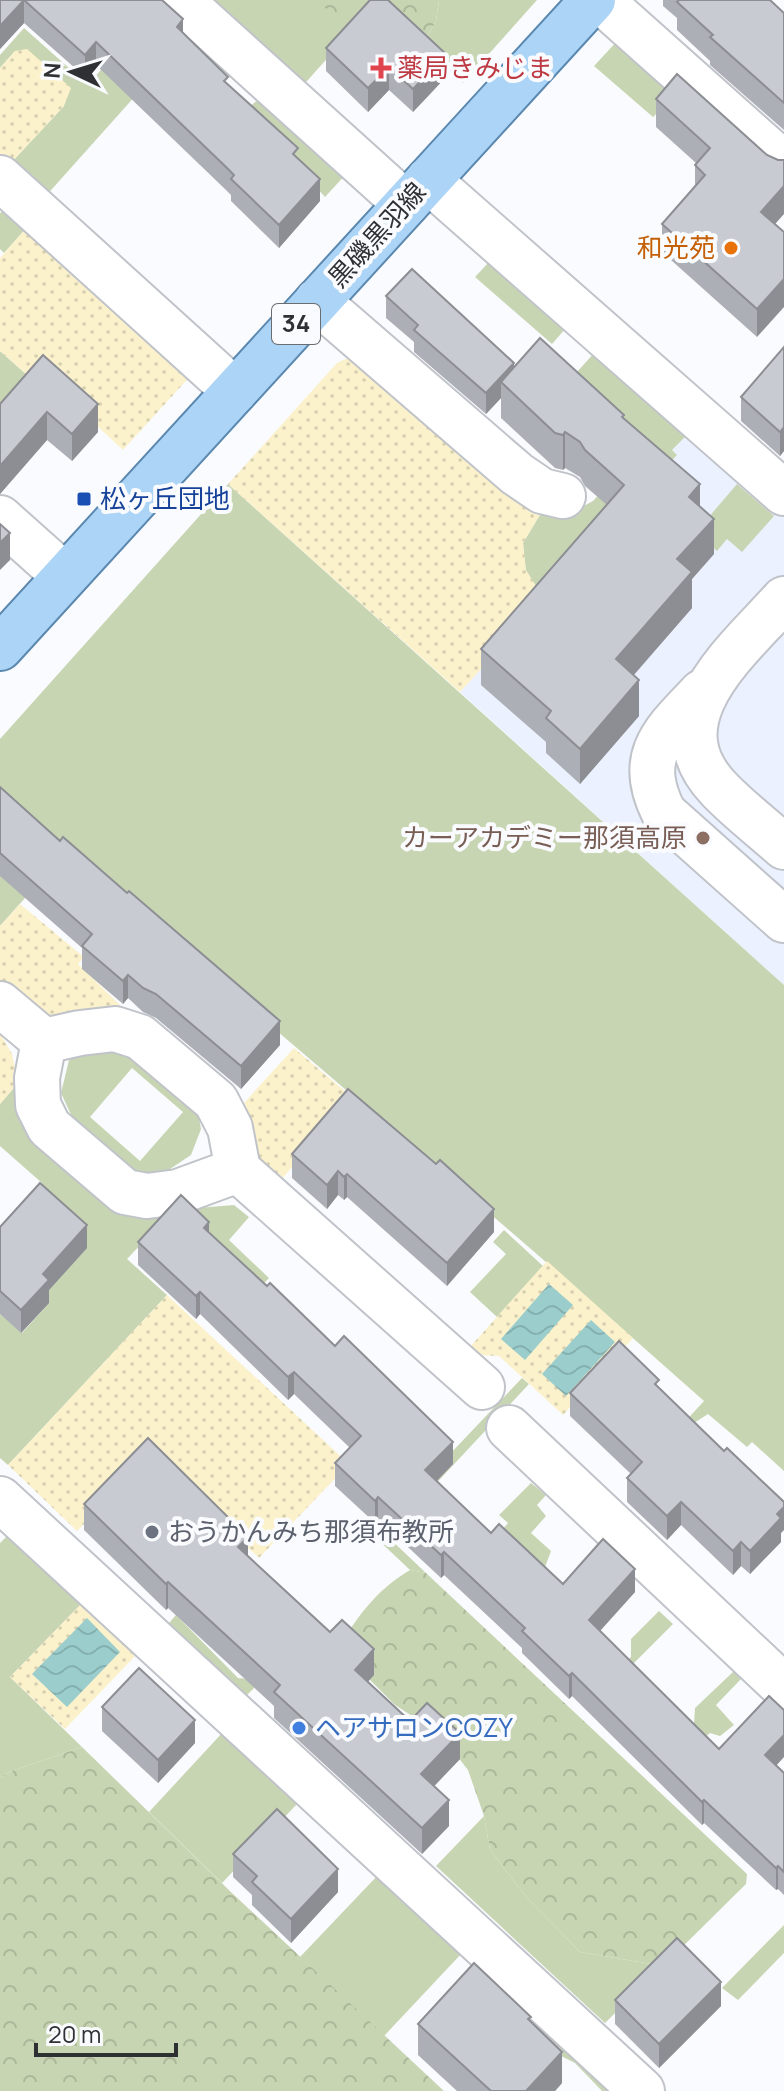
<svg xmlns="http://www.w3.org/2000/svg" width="784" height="2091" viewBox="0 0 784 2091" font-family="Manrope,'Noto Sans JP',sans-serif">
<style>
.built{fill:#ebf1ff}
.grass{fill:#c8d5b2;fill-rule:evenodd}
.forest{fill:url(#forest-crowns)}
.sand{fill:url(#sand-dots)}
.water{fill:url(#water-waves)}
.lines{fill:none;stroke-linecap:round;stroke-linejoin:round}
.minor-casing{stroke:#c0c3c9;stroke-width:48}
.major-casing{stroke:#5b88af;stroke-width:48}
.minor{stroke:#fff;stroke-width:44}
.major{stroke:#abd4f7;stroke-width:44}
.wall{fill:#acafb5}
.shaded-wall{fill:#8c8e93}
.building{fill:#c8cbd2;stroke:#8c8e93;stroke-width:2}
.health-dot{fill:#e0444e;stroke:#fafbfe;stroke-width:3}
.food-dot{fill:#e8710a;stroke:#fafbfe;stroke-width:3}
.transit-dot{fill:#1a4fb4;stroke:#fafbfe;stroke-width:3}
.education-dot{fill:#8d6e63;stroke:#fafbfe;stroke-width:3}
.worship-dot{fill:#6b7280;stroke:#fafbfe;stroke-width:3}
.shop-dot{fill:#3f7fe0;stroke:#fafbfe;stroke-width:3}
.labels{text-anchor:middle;stroke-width:8;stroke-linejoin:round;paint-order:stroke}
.shield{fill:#fafbfe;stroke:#6c6d70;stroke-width:2}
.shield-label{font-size:24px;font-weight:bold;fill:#2f3033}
.health-label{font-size:26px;fill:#be3a42;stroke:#fafbfe;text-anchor:start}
.street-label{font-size:26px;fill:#2f3033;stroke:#fafbfe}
.food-label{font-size:26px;fill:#c56008;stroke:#fafbfe;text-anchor:end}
.transit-label{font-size:26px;fill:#164399;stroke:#fafbfe;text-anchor:start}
.education-label{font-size:26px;fill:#785e54;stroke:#fafbfe;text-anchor:end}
.worship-label{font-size:26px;fill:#5b616d;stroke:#fafbfe;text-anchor:start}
.shop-label{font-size:26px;fill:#366cbe;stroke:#fafbfe;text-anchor:start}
</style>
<defs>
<pattern id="forest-crowns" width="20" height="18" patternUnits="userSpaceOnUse" patternTransform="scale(2)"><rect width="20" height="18" fill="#c8d5b2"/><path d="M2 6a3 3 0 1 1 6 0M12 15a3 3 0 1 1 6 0" fill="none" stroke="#acb79a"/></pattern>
<pattern id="sand-dots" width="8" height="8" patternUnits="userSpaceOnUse" patternTransform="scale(2)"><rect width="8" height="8" fill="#fbf2cc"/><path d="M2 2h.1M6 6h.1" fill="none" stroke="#d7d0b0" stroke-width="1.8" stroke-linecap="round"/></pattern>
<pattern id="water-waves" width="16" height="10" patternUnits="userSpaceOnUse" patternTransform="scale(2)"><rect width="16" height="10" fill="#9acdcc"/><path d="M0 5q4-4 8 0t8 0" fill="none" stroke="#85b0b0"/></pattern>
</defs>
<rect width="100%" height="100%" fill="#fafbfe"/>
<!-- built -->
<polygon class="built" points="689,433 784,516 784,985 460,692 677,455 672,450"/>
<!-- grass -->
<g class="grass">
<polygon points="200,0 370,0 375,5 299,90"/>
<polygon points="439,0 537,0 463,83 422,46 436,21"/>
<polygon points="24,28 88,85 110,59 171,56 44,198 8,166 64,106 15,51 0,68 0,55"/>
<polygon points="620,38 784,183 670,101 653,117 594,66"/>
<polygon points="270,100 347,173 325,197 306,176 236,120 255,102"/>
<polygon points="10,208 30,224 4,253 0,249 0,213"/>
<polygon points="489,262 566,328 552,344 475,277"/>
<polygon points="0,351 35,382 0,421"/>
<polygon points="595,352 689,433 672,450 677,455 545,600 526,575 523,543 544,508 576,510 593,501 629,462 568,382"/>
<path d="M228 484 784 985V1471L752 1442 747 1447 708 1414 669 1439 704 1401C494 1214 279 1034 67 851L0 926V739Z"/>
<polygon points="737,484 774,516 742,552 727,539 717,551 696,532"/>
<path d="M131 1050 197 1107 201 1129 191 1155 164 1173 136 1174 73 1119 61 1093 69 1060 89 1051ZM132 1068 183 1112 140 1161 90 1117Z"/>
<polygon points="18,1083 19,1112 197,1208 234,1205 249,1217 229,1240 269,1278 222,1328 165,1219 127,1259 167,1295 8,1465 0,1458 0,1314 22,1333 49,1303 0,1229 42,1183 0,1146 0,1104"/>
<polygon points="504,1230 543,1266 497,1317 470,1292 506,1254 493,1242"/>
<polygon points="522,1378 529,1384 387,1536 426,1573 410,1570 373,1535"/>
<polygon points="531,1483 546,1495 537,1505 546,1516 531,1533 551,1551 545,1567 537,1574 496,1537 508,1523 499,1515"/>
<polygon points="12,1531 86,1599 10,1677 82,1747 9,1772 0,1778 0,1543"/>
<polygon points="659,1611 673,1624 617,1680 611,1676 631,1657 631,1639"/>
<polygon points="176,1615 238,1678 248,1679 313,1629 247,1695 169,1623"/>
<polygon points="734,1671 741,1679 716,1705 734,1725 720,1736 710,1733 697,1744 681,1741 694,1724 695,1708"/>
<polygon points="223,1732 297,1804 222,1883 149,1812"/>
<polygon points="484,1816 490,1850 527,1898 580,1952 663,1966 605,2023 436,1866"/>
<polygon points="379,1874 462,1953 384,2036 300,1957"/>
<polygon points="784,1925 784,1953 738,2000 722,1988"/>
<polygon points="491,1975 616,2091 602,2091 575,2063 535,2043"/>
</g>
<!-- forest -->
<g class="forest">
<polygon points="315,0 439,0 436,21 422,46 353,30"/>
<path d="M410 1570 426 1573 747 1874 746 1884 663 1966 580 1952 527 1898 490 1850 484 1816 468 1770 440 1734 395 1705 350 1660 344 1639C362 1610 380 1588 410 1570Z"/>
<polygon points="82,1747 233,1894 444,2091 0,2091 0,1778 9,1772"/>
</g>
<!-- sand -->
<g class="sand">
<polygon points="27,49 71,88 64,106 8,166 0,158 0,68 15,51"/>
<polygon points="30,224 195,371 123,450 42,375 35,382 0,351 0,258"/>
<polygon points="352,356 544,508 523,543 526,570 545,600 460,692 228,484 337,363"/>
<polygon points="20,904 84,957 78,964 122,1007 115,1016 57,1024 36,1013 0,980 0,926"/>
<polygon points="0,1033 12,1054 18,1083 0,1104"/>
<polygon points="294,1048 353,1098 280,1181 251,1157 242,1105"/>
<polygon points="547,1261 633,1338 563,1415 499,1356 479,1355 470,1347"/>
<polygon points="167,1295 349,1464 259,1558 151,1457 77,1531 8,1465"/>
<polygon points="86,1599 141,1650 65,1729 10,1677"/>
</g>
<!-- water -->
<g class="water">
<polygon points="549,1284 573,1305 525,1360 501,1339"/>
<polygon points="591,1320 615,1342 566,1396 542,1374"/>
<polygon points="87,1618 120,1652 67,1707 32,1674"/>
</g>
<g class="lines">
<defs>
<g id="minor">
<polyline points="180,0 406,204"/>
<polyline points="600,0 784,164"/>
<polyline points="0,178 235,391"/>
<polyline points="428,180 784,493"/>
<polyline points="317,301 517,474 542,491 563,496"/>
<polyline points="0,518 65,576"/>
<path d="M784 599C739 650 652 719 719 789 739 810 763 828 784 847"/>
<path d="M702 692C664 732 635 756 664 813L784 920"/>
<polyline points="0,1004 44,1041 80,1033 115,1029 140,1037 216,1101 230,1128 238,1170 482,1387"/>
<polyline points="44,1041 37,1078 38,1105 49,1127 125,1192 147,1196 178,1192 238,1170"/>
<polyline points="509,1428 784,1687"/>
<polyline points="0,1499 642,2091"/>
</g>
<polyline id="major" points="0,648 593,0"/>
</defs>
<!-- minor casing -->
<use href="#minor" class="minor-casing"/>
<!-- major casing -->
<use href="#major" class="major-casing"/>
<!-- minor -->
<use href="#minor" class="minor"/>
<!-- major -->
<use href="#major" class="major"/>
</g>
<!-- wall -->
<g class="wall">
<polygon points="0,0 162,0 183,34 228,85 298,159 320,201 279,248 231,201 231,195 226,190 96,65 85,77 24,23 0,49"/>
<polygon points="663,0 770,0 784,13 784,130 710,65 710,61 677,30 677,18 663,6"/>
<polygon points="326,48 446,77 413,112 389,90 368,112 326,71"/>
<polygon points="656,99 778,160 775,224 757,337 662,252 662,224 695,187 695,165 696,163 656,127"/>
<polygon points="386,296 514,367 624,419 700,506 714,554 692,579 692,608 634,675 639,716 580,784 546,753 546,742 481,685 481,649 607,505 585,486 580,477 565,468 563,470 555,468 501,418 501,398 486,414 414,352 414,342 386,318"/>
<polygon points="784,347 784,451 780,456 741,421 741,397"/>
<polygon points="43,355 98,432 72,461 47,440 0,494 0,404"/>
<polygon points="0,787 280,1045 241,1089 156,1018 143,1012 128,998 123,1004 82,969 82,948 0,876"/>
<polygon points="348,1089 494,1232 447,1286 347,1197 344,1200 338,1195 327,1209 292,1178 292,1154"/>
<polygon points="0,1227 87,1248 49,1290 49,1303 21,1333 0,1314"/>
<polygon points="209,1234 453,1464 437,1481 491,1533 563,1584 635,1592 600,1631 719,1749 776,1766 784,1773 784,1895 778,1889 776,1890 704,1823 702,1825 572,1696 569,1699 522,1653 522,1648 444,1575 441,1578 378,1519 375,1523 335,1486 335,1463 350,1448 294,1394 288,1400 200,1314 196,1319 138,1265 138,1242"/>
<polygon points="659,1388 781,1533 781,1542 750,1574 741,1566 733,1575 681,1525 667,1540 627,1502 627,1478 631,1474 570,1416 570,1393"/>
<polygon points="84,1504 248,1556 374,1675 368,1681 410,1721 460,1759 434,1786 449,1826 422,1854 274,1718 274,1706 168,1608 166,1610 84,1530"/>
<polygon points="102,1707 195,1743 158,1783 102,1731"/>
<polygon points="233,1854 338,1892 291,1943 252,1905 252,1895 233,1877"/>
<polygon points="615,2000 721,2006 659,2068 615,2024"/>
<polygon points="531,2022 562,2083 555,2091 457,2091 418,2055 418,2024"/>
</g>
<!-- shaded-wall -->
<g class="shaded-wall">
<polygon points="24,0 24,23 0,49 0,26"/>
<polygon points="183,19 183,42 177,27"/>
<polygon points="96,42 96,65 85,77 85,55"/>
<polygon points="446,54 446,77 413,112 413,89"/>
<polygon points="389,67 389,90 368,112 368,88"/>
<polygon points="320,179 320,201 279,248 279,225"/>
<polygon points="784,186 784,214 761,240 761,212"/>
<polygon points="784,279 784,307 757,337 757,309"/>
<polygon points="514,363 514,384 501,382 501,398 486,414 486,393"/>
<polygon points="98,404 98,432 72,461 72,434"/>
<polygon points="47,412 47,440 0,494 0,466"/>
<polygon points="784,427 784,451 780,456 780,432"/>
<polygon points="565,432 565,468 563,470 563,435"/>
<polygon points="700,484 700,520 689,497"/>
<polygon points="714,519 714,554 692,579 692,608 616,695 616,659 677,559"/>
<polygon points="10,533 10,560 0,570 0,543"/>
<polygon points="639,680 639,716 580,784 580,749"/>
<polygon points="128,975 128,998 123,1004 123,981"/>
<polygon points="280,1021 280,1045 241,1089 241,1066"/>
<polygon points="338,1171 338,1195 327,1209 327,1185"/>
<polygon points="347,1174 347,1197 344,1200 344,1177"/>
<polygon points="494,1209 494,1232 447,1286 447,1263"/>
<polygon points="209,1222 209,1245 204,1228"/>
<polygon points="87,1225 87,1248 49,1290 49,1303 21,1333 21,1310 43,1274"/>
<polygon points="200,1292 200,1314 196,1319 196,1296"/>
<polygon points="294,1372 294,1394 288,1400 288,1377"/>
<polygon points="453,1442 453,1464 425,1493 425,1470"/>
<polygon points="378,1497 378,1519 375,1523 375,1501"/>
<polygon points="681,1502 681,1525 667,1540 667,1516"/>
<polygon points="784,1507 784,1530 781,1533 781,1542 750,1574 750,1551 777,1514"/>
<polygon points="248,1537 248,1562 238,1547"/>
<polygon points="741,1542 741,1566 733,1575 733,1551"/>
<polygon points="444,1552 444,1575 441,1578 441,1555"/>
<polygon points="635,1569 635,1592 589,1643 589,1620"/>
<polygon points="168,1582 168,1608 166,1610 166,1584"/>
<polygon points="374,1649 374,1675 355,1696 355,1670"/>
<polygon points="572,1673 572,1696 569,1699 569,1676"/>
<polygon points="195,1720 195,1743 158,1783 158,1760"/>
<polygon points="460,1733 460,1759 421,1800 421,1774"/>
<polygon points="784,1735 784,1757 765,1778 765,1755"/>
<polygon points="449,1800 449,1826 422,1854 422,1828"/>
<polygon points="704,1800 704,1823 702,1825 702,1802"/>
<polygon points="778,1866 778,1889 776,1890 776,1868"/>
<polygon points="338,1869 338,1892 291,1943 291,1919"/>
<polygon points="721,1982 721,2006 659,2068 659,2044"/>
<polygon points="562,2052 562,2083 555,2091 526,2091"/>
</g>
<!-- building -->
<g class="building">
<polygon points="0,0 162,0 183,19 177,27 228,77 224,81 298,148 293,154 320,179 279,225 231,179 234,175 226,167 96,42 85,55 24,0 0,26"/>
<polygon points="370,0 388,0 446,54 413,89 389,67 368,88 326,48"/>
<polygon points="679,0 770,0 784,13 784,103 710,37 713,35 677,2"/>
<polygon points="677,74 767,155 778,160 784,160 784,186 761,212 784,232 784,279 757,309 662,224 705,175 695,165 710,148 656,99"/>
<polygon points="412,269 514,363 486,393 414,330 418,325 386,296"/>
<polygon points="540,338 624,415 622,417 700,484 689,497 714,519 677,559 692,572 616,659 639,680 580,749 546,718 551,711 481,649 624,485 585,450 580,442 565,432 563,435 555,433 501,382"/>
<polygon points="784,347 784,427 780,432 741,397"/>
<polygon points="43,355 98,404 72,434 47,412 0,466 0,404"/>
<polygon points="0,524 10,533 0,543"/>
<polygon points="0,787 60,841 63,837 127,893 129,891 280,1021 241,1066 156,994 143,988 128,975 123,981 82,946 92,934 0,853"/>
<polygon points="348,1089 436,1164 440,1160 494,1209 447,1263 347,1174 344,1177 338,1171 327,1185 292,1154"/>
<polygon points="40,1183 87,1225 43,1274 49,1280 21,1310 0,1291 0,1227"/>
<polygon points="181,1195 209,1222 204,1228 267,1286 270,1283 335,1346 344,1336 453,1442 425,1470 491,1533 499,1524 563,1584 603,1539 635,1569 589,1620 719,1749 769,1696 784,1710 784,1735 765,1755 784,1773 784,1872 778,1866 776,1868 704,1800 702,1802 572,1673 569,1676 522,1631 525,1628 444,1552 441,1555 378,1497 375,1501 335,1463 361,1436 294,1372 288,1377 200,1292 196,1296 138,1242"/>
<polygon points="619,1341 659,1380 655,1384 724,1451 727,1448 784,1502 784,1507 777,1514 781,1518 750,1551 741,1542 733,1551 681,1502 667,1516 627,1478 642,1462 570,1393"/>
<polygon points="148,1438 248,1537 238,1547 330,1632 342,1620 374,1649 355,1670 410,1721 427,1703 460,1733 421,1774 449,1800 422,1828 274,1692 280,1685 168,1582 166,1584 84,1504"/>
<polygon points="139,1668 195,1720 158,1760 102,1707"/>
<polygon points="277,1809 338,1869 291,1919 252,1882 257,1876 233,1854"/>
<polygon points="677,1938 721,1982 659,2044 615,2000"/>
<polygon points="474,1963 531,2017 528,2019 562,2052 526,2091 491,2091 418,2024"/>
</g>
<!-- markers -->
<path class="health-dot" d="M377 56h8v8h8v8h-8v8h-8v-8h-8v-8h8z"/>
<circle class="food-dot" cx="731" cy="248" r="8"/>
<rect class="transit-dot" x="76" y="491" width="16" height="16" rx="4"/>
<circle class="education-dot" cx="703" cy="838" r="8"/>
<circle class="worship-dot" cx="152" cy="1532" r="8"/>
<circle class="shop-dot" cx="299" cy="1728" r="8"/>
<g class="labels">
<!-- shield labels -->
<rect class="shield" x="272" y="304" width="48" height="40" rx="6"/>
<g class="shield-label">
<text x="296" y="332">34</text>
</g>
<!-- health labels -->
<g class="health-label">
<text x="397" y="77">薬局きみじま</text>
</g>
<!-- street labels -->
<g class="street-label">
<text transform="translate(377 235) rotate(-48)" y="9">黒磯黒羽線</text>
</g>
<!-- food labels -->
<g class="food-label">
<text x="715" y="257">和光苑</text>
</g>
<!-- transit labels -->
<g class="transit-label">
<text x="100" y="508">松ヶ丘団地</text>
</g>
<!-- education labels -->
<g class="education-label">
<text x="687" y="847">カーアカデミー那須高原</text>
</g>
<!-- worship labels -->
<g class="worship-label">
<text x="168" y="1541">おうかんみち那須布教所</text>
</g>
<!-- shop labels -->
<g class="shop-label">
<text x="315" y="1737">ヘアサロンCOZY</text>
</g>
</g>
<!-- north arrow -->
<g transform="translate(72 72) rotate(274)" stroke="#fafbfe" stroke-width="6" paint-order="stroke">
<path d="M0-6L14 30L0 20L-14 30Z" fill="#2f3033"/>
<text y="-12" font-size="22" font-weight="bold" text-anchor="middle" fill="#2f3033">N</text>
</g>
<!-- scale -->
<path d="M36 2043v12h140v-12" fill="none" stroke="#2f3033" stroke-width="4"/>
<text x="48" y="2043" font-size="24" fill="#2f3033" stroke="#fafbfe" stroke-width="6" paint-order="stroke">20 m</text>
</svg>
